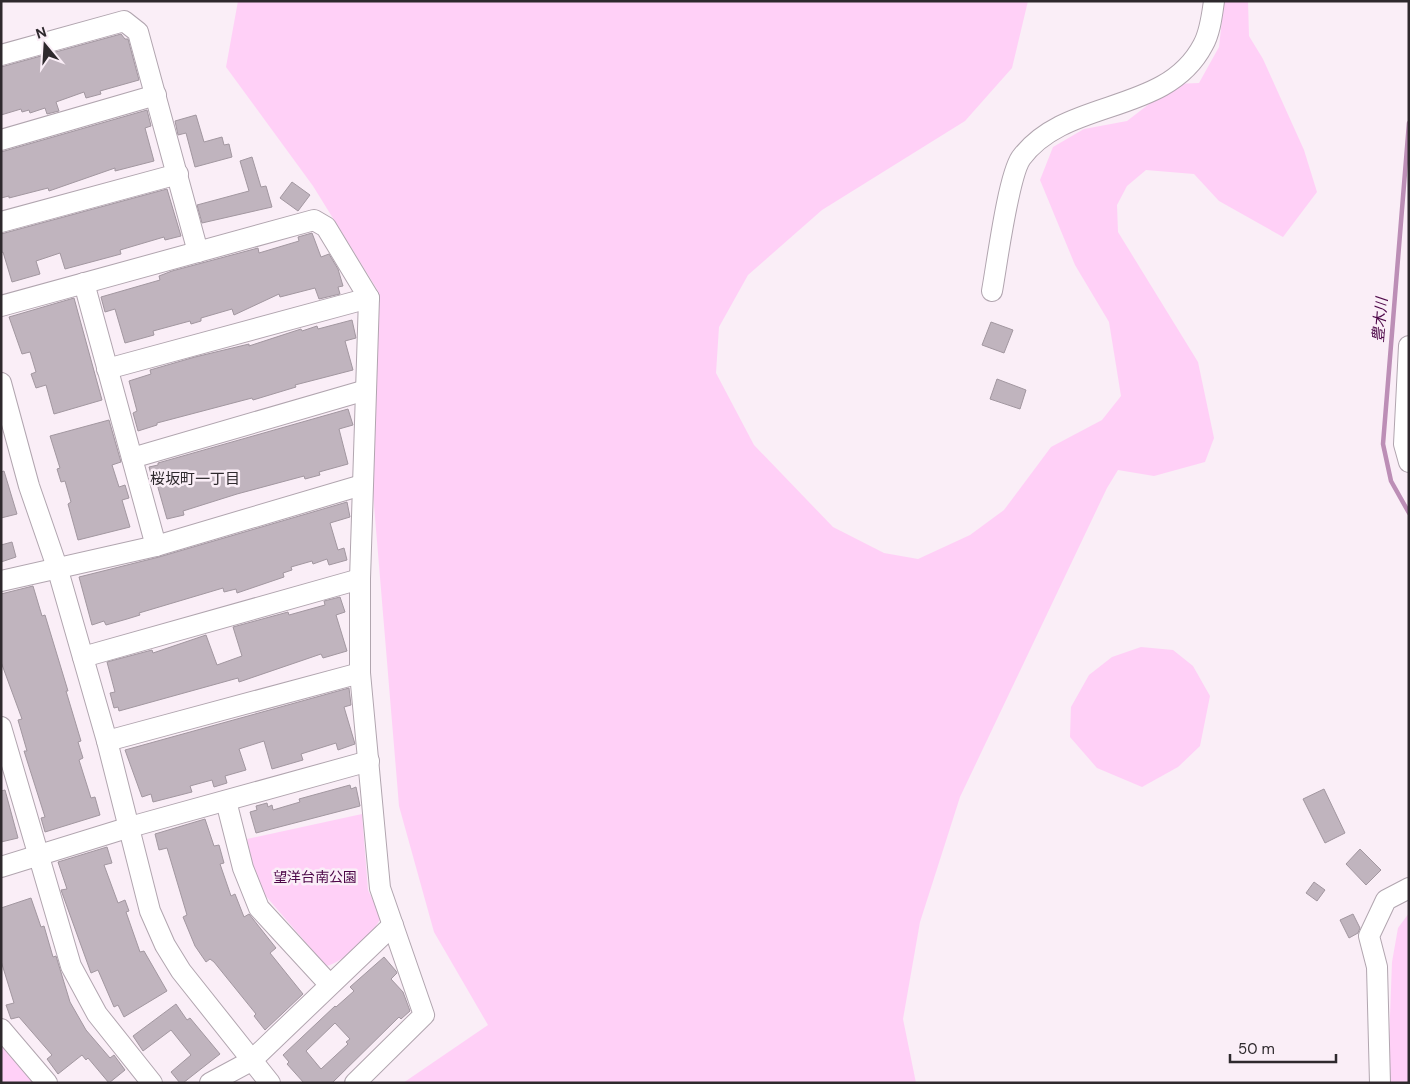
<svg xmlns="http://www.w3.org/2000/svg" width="1410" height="1084" viewBox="0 0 1410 1084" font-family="'DM Sans','Noto Sans JP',sans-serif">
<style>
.green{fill:#ffd0f7}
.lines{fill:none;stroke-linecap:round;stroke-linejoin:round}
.stream{stroke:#bc8eb6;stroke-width:4.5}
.building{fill:#c0b4be;stroke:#a297a0;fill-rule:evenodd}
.minor-casing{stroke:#b1a5af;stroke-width:22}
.minor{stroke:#fff;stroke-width:20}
.labels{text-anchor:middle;stroke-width:5;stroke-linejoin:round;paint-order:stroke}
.park-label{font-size:14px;fill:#4d0748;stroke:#faeef7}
.water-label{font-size:15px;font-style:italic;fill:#4e0849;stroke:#faeef7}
.neighbourhood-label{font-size:15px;fill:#2e292d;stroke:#faeef7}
</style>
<rect width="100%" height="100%" fill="#faeef7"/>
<!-- green -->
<g class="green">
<polygon points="238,1 1028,1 1012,68 965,121 822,210 748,275 719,327 716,373 754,445 833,527 884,553 918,559 970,535 1004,510 1051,447 1102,420 1121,396 1109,322 1075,265 1040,180 1053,147 1084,129 1127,121 1175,84 1199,83 1219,47 1224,1 1248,1 1249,36 1263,59 1304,150 1317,192 1283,237 1219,201 1194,174 1146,170 1127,186 1117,205 1118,232 1198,362 1214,438 1205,462 1154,476 1118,470 1107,488 960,797 920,922 903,1019 916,1083 403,1083 488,1025 434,932 399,806 370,457 378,291 313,186 226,67"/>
<polygon points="1141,647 1173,650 1193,666 1210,696 1200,746 1178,767 1142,787 1097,768 1070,737 1071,707 1089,675 1112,657"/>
<path d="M362 814 368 890 381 917C375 933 343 963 326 966L264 894 253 865 247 839Z"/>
<polygon points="1409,913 1409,1083 1379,1083 1388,1069 1392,962 1398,928"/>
<polygon points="1,1040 39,1083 1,1083"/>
</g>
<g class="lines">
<!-- stream -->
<polyline class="stream" points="1409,123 1383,444 1391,481 1409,513"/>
</g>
<!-- building -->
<g class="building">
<polygon points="121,34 125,39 128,39 139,80 100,91 101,94 86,98 84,92 56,102 59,111 47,114 45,108 30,113 29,110 22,112 21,109 1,115 1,67"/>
<polygon points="147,110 151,126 145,128 154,161 115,171 115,168 49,191 48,188 9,198 9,196 1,198 1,152"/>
<polygon points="196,115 204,142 222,137 224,145 229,144 232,157 195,167 186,133 178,135 175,121"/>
<polygon points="252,157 261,187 266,186 272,207 202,223 197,205 249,191 240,161"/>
<polygon points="292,182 310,195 298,211 280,198"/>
<polygon points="167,189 181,236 165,240 164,237 120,250 121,254 65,269 60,253 36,261 40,274 12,282 3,252 1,253 1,234"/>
<polygon points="312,233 321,257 329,254 338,269 343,286 338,287 340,294 319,299 315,288 280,297 279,294 234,315 232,309 201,318 201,321 191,324 190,321 153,331 154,335 125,343 115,309 105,312 101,297 160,280 159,276 172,271 258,248 259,253 299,241 298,237"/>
<polygon points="74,298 102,400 54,414 46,385 36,388 31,374 36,372 30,352 22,354 9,317"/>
<polygon points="352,320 356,338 345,341 353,370 295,385 296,387 253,400 252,398 157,423 157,425 138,431 133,413 137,411 129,381 151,374 150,370 195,357 249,344 249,346 301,329 302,331 317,326 318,329"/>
<polygon points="991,322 1013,330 1004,353 982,345"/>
<polygon points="997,379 1026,390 1020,409 990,399"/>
<polygon points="348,409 353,425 339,429 348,464 319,472 320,475 305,479 304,476 237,494 183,511 184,515 167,519 157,484 154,485 149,467 158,465 158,463"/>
<polygon points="109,420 121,462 112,465 119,487 125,485 129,498 122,500 130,527 78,540 68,504 71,502 65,481 61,482 57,469 60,468 50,436"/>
<polygon points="4,471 17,514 1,518 1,472"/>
<polygon points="347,502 350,517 330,523 338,550 344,548 347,560 329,565 327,559 313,564 312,561 291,567 292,570 283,573 284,577 237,593 236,589 224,592 223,588 139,613 140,615 127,619 106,625 104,621 92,625 79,577 159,557"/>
<polygon points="12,542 16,557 1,562 1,545"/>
<polygon points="33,586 42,616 45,615 68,691 66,691 81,741 78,742 83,758 79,760 91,798 95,797 100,815 45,832 41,818 45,817 24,751 27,751 18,720 22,719 1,662 1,594"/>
<polygon points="340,597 345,612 336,615 347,651 323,658 321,654 239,682 238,678 119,711 118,707 114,708 110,693 115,692 107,662 152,650 153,653 206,635 217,665 242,656 233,627 288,612 289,615 325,605 324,601"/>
<polygon points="349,688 351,705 344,707 355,744 338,750 336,743 301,754 303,760 272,769 264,741 239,749 246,770 225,776 227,783 214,787 212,780 190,786 192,792 153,802 151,794 142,797 125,750"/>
<polygon points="350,785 351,789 356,787 360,806 256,833 250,812 257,810 256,806 267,803 268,807 272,805 273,810 300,802 299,799"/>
<polygon points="1324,789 1345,833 1325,843 1303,799"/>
<polygon points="5,790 18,838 1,842 1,791"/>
<polygon points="205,819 214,846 219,845 224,863 220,864 231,896 235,894 244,917 249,914 276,948 270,953 303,994 265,1030 254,1016 256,1014 214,962 210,959 206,962 195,946 183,917 187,915 167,848 159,850 155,834"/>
<polygon points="107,847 112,863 104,865 118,903 125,900 129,911 126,912 140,952 144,951 167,991 124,1017 118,1005 114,1007 98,970 91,973 61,890 67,889 58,862"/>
<polygon points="1360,849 1381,870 1366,885 1346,864"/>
<polygon points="1314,882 1325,890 1317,901 1306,893"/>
<polygon points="31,898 41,927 44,926 53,957 56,956 70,1002 86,1030 110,1058 114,1055 125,1070 109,1083 88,1058 86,1060 82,1055 58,1074 47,1059 52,1055 19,1017 11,1019 6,1005 14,1003 1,961 1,908"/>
<polygon points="1353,914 1360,928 1358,933 1349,938 1340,920"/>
<path d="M384 957 396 971 397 973 391 979 403 992 410 1011 401 1019 399 1017 332 1083H304L287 1064 289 1062 283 1055 335 1006 336 1007 354 991 350 987ZM335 1023 350 1039 346 1042 348 1044 321 1069 306 1051Z"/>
<polygon points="176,1004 187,1020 190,1018 220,1054 183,1083 180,1083 171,1072 191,1055 171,1030 143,1051 133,1036"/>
</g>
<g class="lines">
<defs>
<g id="minor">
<polyline points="1,55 124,21 138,32 198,252"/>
<polyline points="1,140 156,95"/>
<polyline points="1,222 178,174"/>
<polyline points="84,283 156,546"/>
<path d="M992 291C997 264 1008 177 1021 158 1066 97 1166 116 1203 45 1210 33 1212 15 1214 1"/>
<polyline points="1,306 314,220 326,227 369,298 360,579 360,673 380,888 424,1015 355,1083"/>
<polyline points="1409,346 1404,444 1409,462"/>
<polyline points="107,369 369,298"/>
<polyline points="1,383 29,486 57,567 107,741 150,911 165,945 181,971 270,1083"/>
<polyline points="132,458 366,390"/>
<polyline points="1,581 156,546 362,485"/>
<polyline points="83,657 360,579"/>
<polyline points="1,727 71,966 97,1014 152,1083"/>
<polyline points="107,741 360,673"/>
<polyline points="226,801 243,868 259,908 329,984"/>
<polyline points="1,867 130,827 369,761"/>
<polyline points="1,1029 47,1083"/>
<polyline points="210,1083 251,1061 393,925"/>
<polyline points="1380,1083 1377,967 1369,936 1386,900 1409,888"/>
</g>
</defs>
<!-- minor casing -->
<use href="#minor" class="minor-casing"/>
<!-- minor -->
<use href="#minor" class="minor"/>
</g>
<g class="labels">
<!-- park labels -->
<g class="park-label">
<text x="315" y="882">望洋台南公園</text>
</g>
<!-- water labels -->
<g class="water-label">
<text transform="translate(1380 320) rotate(-85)" y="5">豊木川</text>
</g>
<!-- neighbourhood labels -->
<g class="neighbourhood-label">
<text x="195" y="484">桜坂町一丁目</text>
</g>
</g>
<!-- border -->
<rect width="1410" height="1084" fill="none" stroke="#2e292d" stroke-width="5"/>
<!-- north arrow -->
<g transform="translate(45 45) rotate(342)" stroke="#faeef7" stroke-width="4" paint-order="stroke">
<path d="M0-4L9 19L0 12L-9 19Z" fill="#2e292d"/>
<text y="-8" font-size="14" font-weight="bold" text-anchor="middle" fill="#2e292d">N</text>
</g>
<!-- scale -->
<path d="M1230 1054v8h106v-8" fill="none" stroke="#2e292d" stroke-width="2.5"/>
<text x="1238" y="1054" font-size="15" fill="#2e292d" stroke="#faeef7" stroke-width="4" paint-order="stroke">50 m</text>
</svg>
